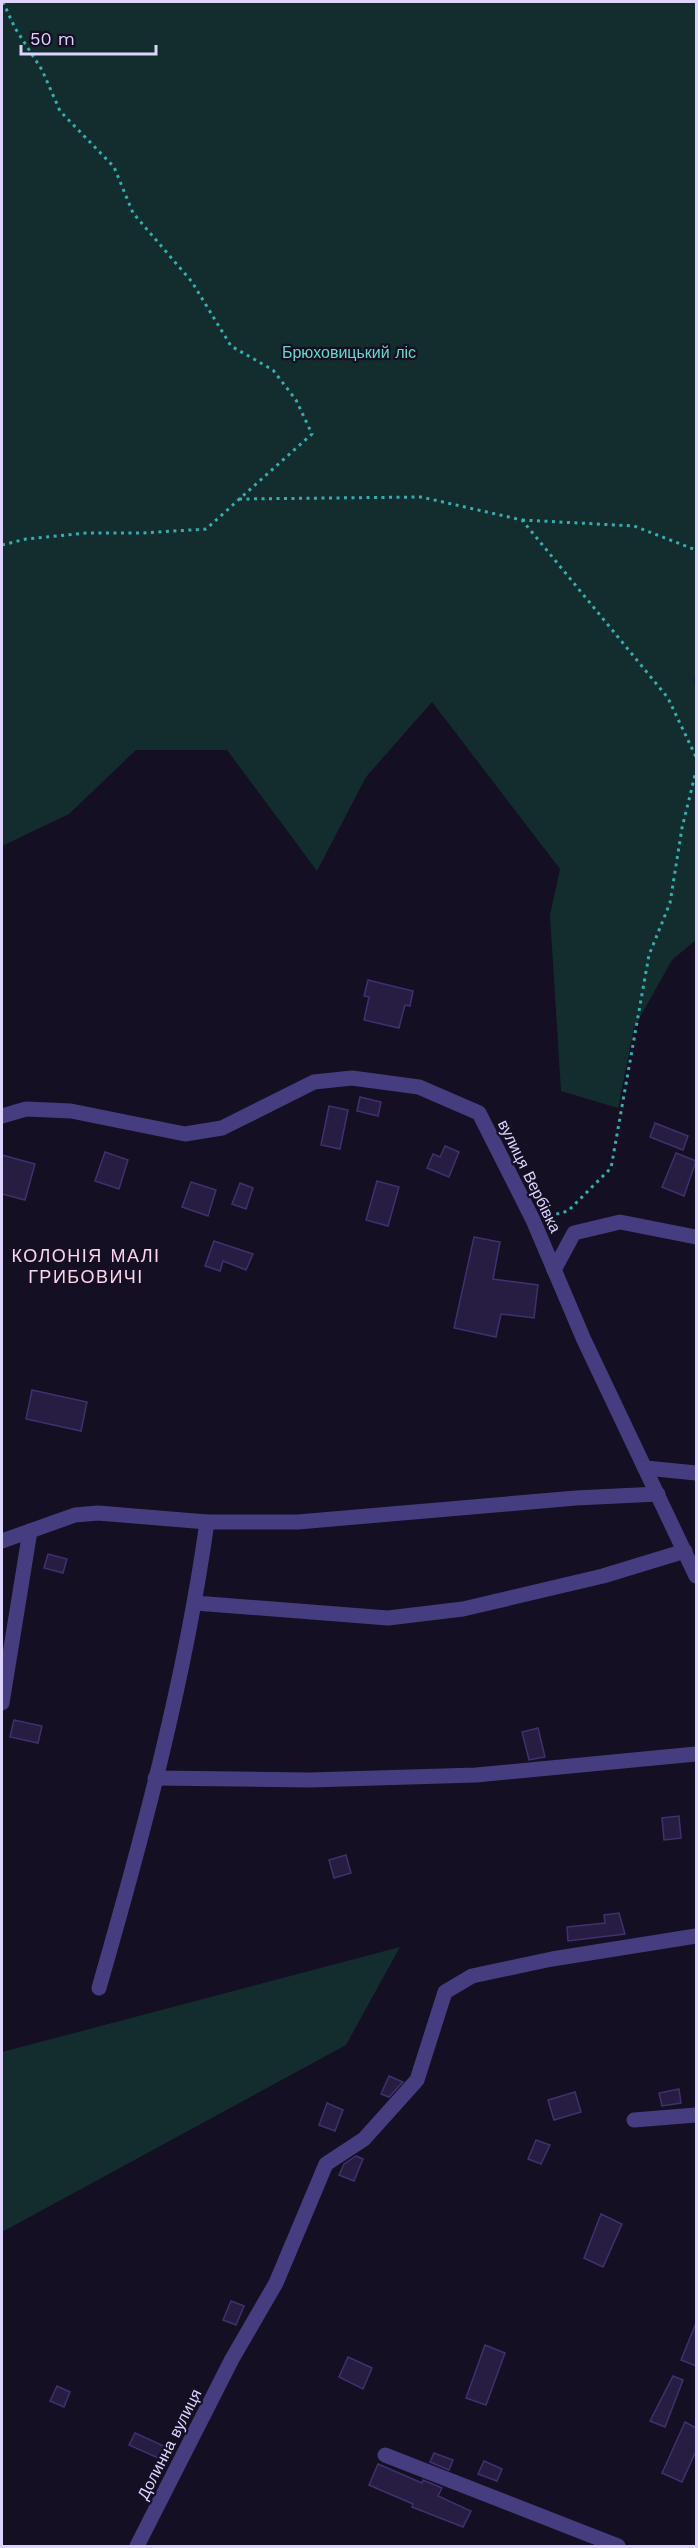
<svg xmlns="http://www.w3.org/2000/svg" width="698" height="2548" viewBox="0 0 698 2548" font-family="'Work Sans',sans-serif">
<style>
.green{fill:#132c2d}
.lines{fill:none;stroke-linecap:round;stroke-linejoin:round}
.stream{stroke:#0f1e43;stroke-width:5}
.building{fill:#271d43;stroke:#41306e;stroke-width:1.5}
.path{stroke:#36adaf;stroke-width:3;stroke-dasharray:3 4.5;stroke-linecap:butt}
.minor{stroke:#453d7f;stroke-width:15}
.labels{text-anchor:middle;stroke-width:4.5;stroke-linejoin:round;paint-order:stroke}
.park-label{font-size:16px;fill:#64d9c5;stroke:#140f23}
.street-label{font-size:16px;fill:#dcd4fd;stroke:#140f23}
.neighbourhood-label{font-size:18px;letter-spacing:1.5px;fill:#fdd6eb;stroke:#140f23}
</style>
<rect width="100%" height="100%" fill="#140f23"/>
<!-- green -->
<g class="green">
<polygon points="2,2 696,2 696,940 672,960 634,1028 618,1108 561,1091 550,915 560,869 432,702 366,777 317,871 227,750 136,750 69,814 2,846"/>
<polygon points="400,1947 346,2045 2,2232 2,2052"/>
</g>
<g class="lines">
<!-- stream -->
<polyline class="stream" points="696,681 696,680"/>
</g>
<!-- building -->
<g class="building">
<polygon points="368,980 413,991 410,1006 405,1005 399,1028 364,1020 369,997 364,996"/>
<polygon points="360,1097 381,1102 378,1116 357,1111"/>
<polygon points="329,1106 348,1110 340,1149 321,1145"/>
<polygon points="655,1123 688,1136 683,1150 650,1137"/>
<polygon points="445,1146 459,1152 449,1177 427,1168 433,1154 440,1157"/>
<polygon points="105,1152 128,1160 119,1189 95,1181"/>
<polygon points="676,1153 696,1161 684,1196 662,1187"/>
<polygon points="2,1155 35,1164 25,1200 2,1194"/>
<polygon points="377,1181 399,1187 388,1226 366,1220"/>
<polygon points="191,1182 216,1190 208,1216 182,1207"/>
<polygon points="240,1183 253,1188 246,1209 232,1204"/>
<polygon points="474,1237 500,1242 493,1279 538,1285 534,1318 501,1314 496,1337 454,1328"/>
<polygon points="214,1241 253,1254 246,1270 223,1261 220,1271 205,1266"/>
<polygon points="32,1390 87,1402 81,1431 26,1419"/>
<polygon points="48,1554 67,1559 63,1573 44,1568"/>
<polygon points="14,1720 42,1726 38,1743 10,1737"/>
<polygon points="538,1728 545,1757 529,1760 522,1732"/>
<polygon points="679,1816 681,1838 664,1840 662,1818"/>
<polygon points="346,1855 351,1873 334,1878 329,1860"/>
<polygon points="619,1913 625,1934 568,1941 567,1927 605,1923 604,1915"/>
<polygon points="389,2076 403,2082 389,2097 381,2094"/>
<polygon points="679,2089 681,2103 662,2106 659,2093"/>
<polygon points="575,2092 581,2112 554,2120 548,2100"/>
<polygon points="327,2103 343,2110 335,2131 319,2125"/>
<polygon points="536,2140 550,2145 541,2164 528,2159"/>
<polygon points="356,2156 363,2159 354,2181 339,2175 344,2164"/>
<polygon points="601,2214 622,2224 603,2267 584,2258"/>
<polygon points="231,2301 244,2306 236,2325 223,2320"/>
<polygon points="696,2323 696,2366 681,2360"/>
<polygon points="485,2345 505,2353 486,2405 466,2398"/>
<polygon points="348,2357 372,2368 363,2389 339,2377"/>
<polygon points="673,2376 683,2380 665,2427 650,2421"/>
<polygon points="57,2386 70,2392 64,2407 50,2401"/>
<polygon points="685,2422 696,2428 696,2451 682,2482 662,2473"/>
<polygon points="135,2433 173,2450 167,2462 129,2445"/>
<polygon points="434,2453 453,2460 449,2470 430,2462"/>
<polygon points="484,2461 502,2469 497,2481 478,2474"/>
<polygon points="378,2464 422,2483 423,2480 442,2488 438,2496 471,2511 463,2527 412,2507 413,2504 369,2485"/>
</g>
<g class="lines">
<!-- path -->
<g class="path">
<polyline points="239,499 421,497 522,520 668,698 696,757"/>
<polyline points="522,520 634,526 696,550"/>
<polyline points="2,545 26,539 86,533 142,533 206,529 312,434 296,400 273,370 231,346 192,282 133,213 114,167 60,111 42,70 15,28 3,2"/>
<polyline points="549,1216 568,1211 611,1168 649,955 670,903 682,828 696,771"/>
</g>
<!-- minor -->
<g class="minor">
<polyline points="2,1116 26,1109 71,1111 185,1134 222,1128 314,1082 352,1078 419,1087 479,1113 533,1220 584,1340 696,1576"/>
<polyline points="554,1270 574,1233 620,1222 696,1237"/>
<polyline points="646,1468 696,1473"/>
<polyline points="2,1541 75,1515 98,1513 207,1522 298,1522 576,1498 658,1494"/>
<polyline points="195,1603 388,1618 463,1609 603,1576 685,1551"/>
<polyline points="2,1703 30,1531"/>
<polyline points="155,1778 310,1780 476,1775 696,1754"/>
<path d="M99 1988C143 1835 185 1680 207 1522"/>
<polyline points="634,2120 696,2115"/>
<polyline points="385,2455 618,2546"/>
<polyline points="137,2546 232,2359 276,2283 326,2164 364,2139 417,2080 445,1992 472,1976 552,1959 696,1936"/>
</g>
</g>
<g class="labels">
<!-- park labels -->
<g class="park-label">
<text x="349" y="358">Брюховицький ліс</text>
</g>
<!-- street labels -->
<g class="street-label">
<text transform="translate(530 1176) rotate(64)" y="6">вулиця Вербівка</text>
<text transform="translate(169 2444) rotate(-63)" y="6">Долинна вулиця</text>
</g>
<!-- neighbourhood labels -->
<g class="neighbourhood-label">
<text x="86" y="1262">КОЛОНІЯ МАЛІ<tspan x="86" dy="21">ГРИБОВИЧІ</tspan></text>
</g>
</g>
<!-- border -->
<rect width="698" height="2548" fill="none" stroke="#dcd4fd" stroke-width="6"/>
<!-- scale -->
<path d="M21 45v9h135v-9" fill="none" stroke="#dcd4fd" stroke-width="3"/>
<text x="30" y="45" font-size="18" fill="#dcd4fd" stroke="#140f23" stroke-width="4.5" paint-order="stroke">50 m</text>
</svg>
